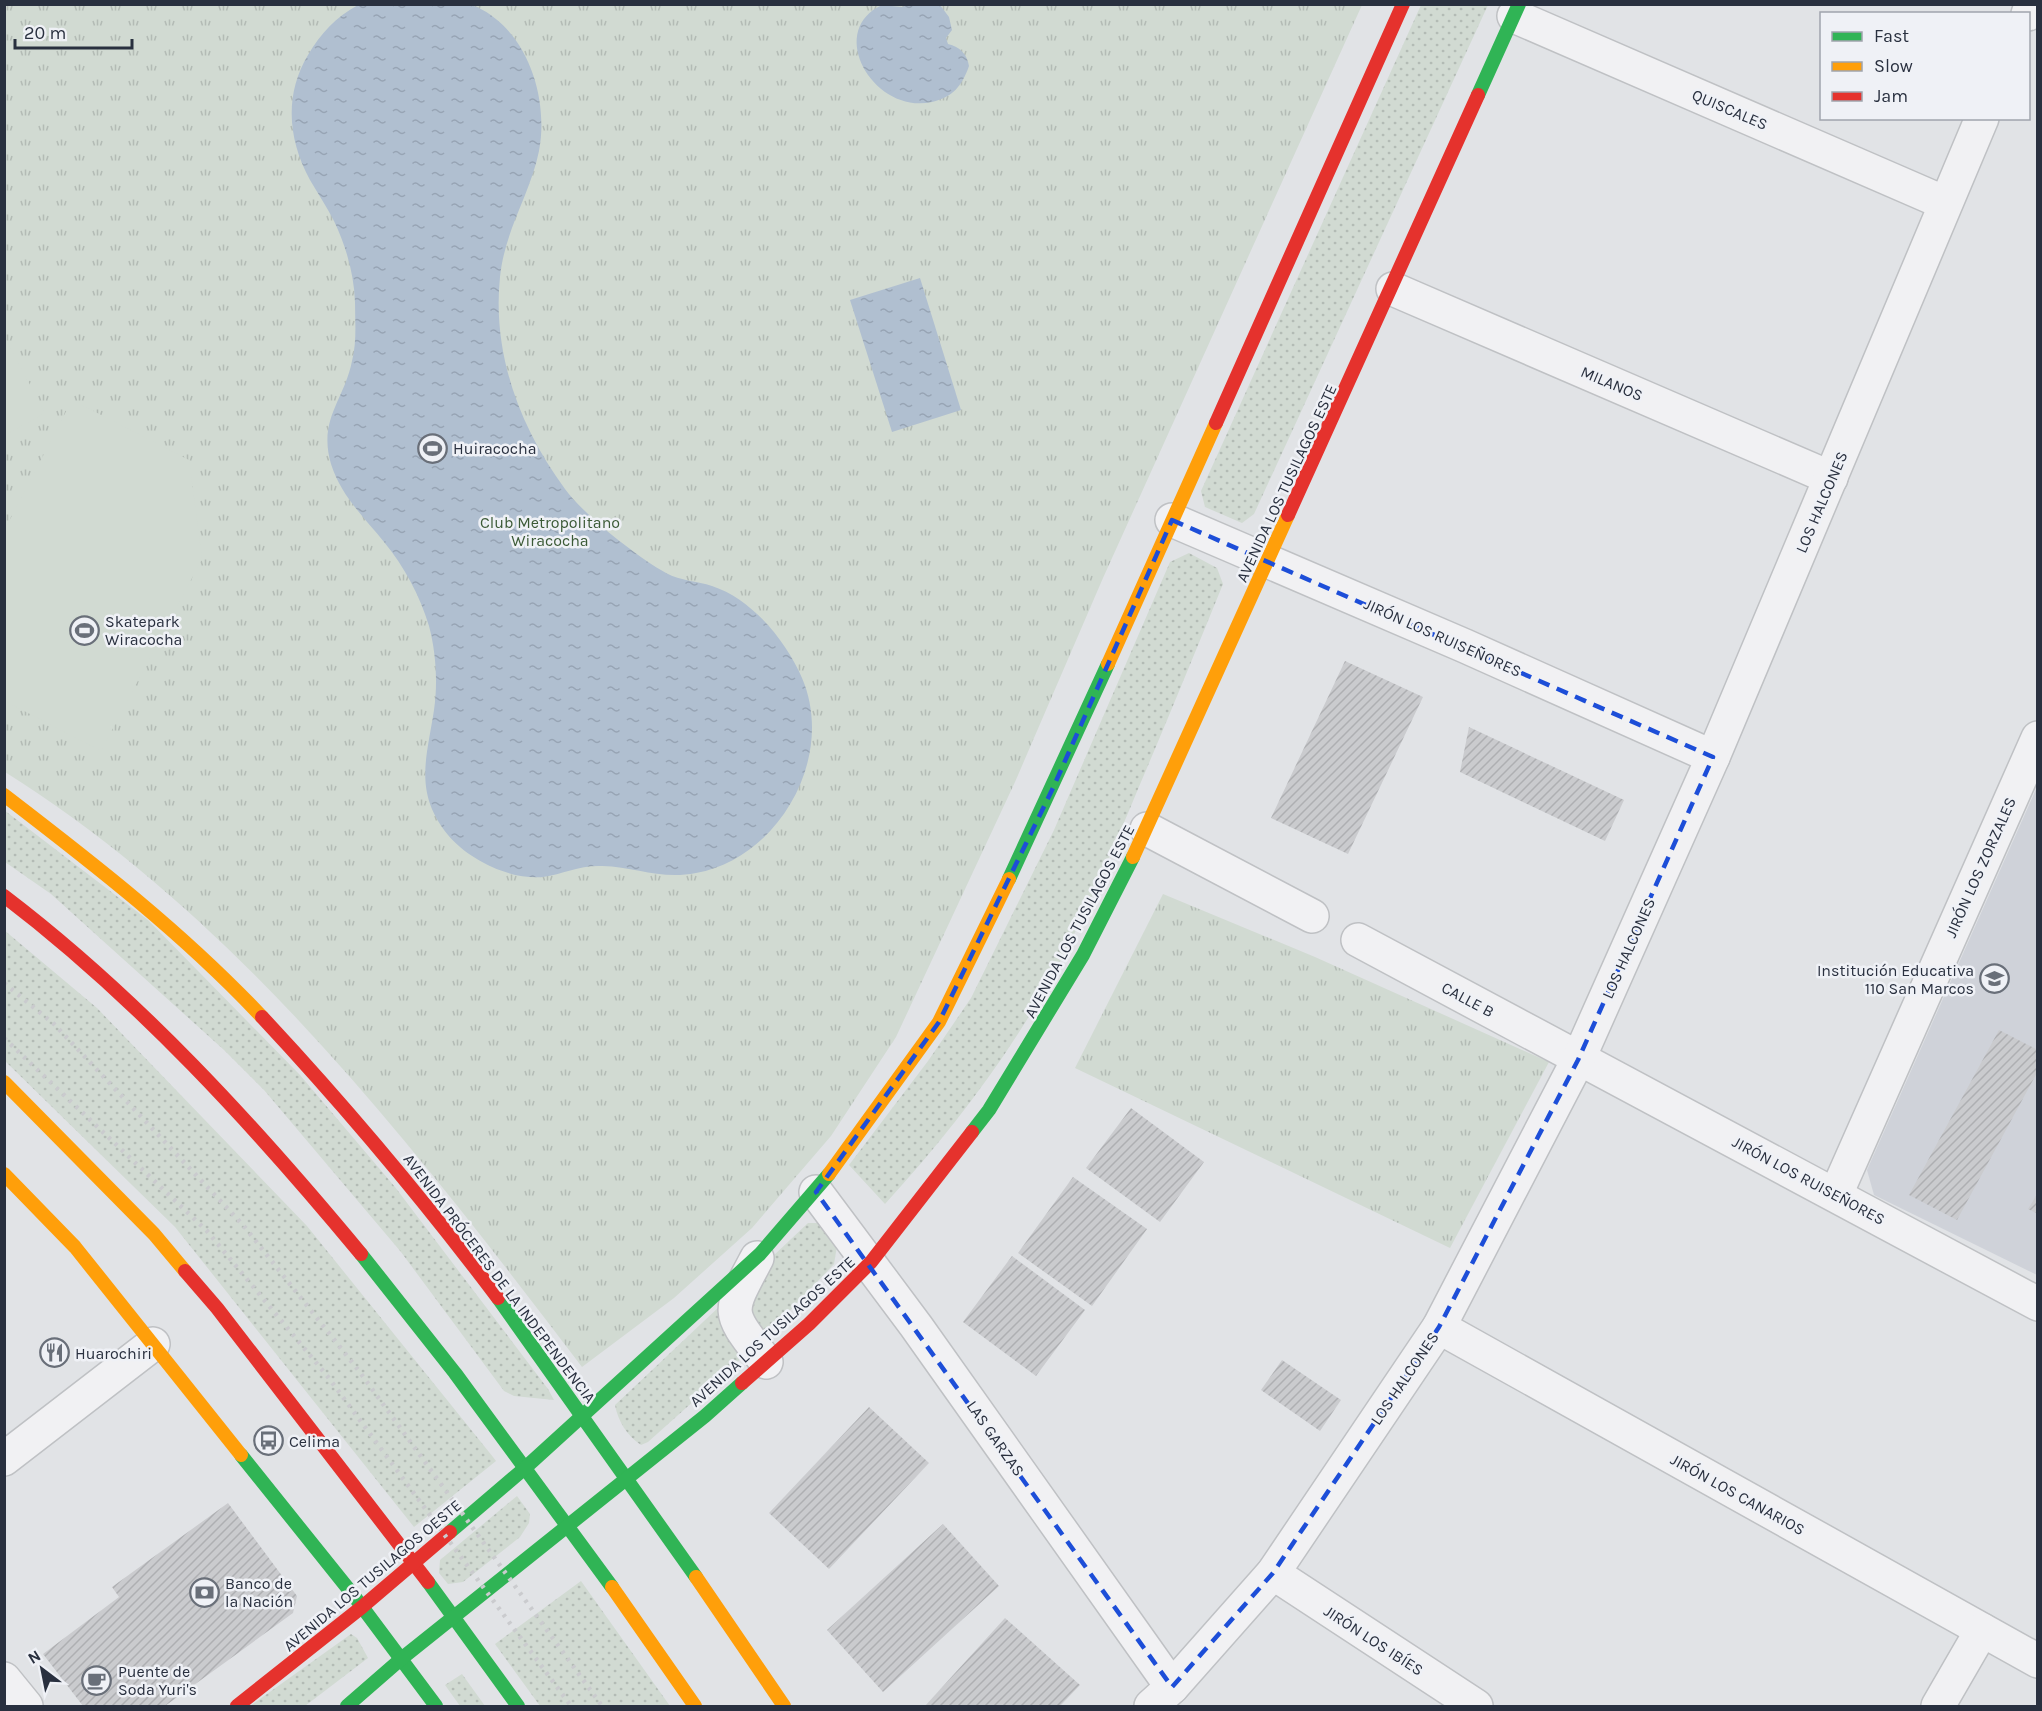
<svg xmlns="http://www.w3.org/2000/svg" width="2042" height="1711" viewBox="0 0 2042 1711" font-family="Karla,sans-serif">
<style>
.built{fill:#cfd2d9}
.grass{fill:url(#grass-dots)}
.park{fill:url(#park-tufts)}
.pitch{fill:#d1dad2}
.water{fill:url(#water-ripples)}
.building{fill:url(#building-hatch)}
.lines{fill:none;stroke-linecap:round;stroke-linejoin:round}
.street-casing{stroke:#bfc1c4;stroke-width:36}
.street{stroke:#f1f1f3;stroke-width:33}
.fast{stroke:#30b455;stroke-width:14}
.slow{stroke:#ff9f0a;stroke-width:14}
.jam{stroke:#e5322d;stroke-width:14}
.rail{stroke:#cacbce;stroke-width:4.5;stroke-dasharray:3 6;stroke-linecap:butt}
.marked{fill:none;stroke:#1d4ed8;stroke-width:4.5;stroke-dasharray:12 8;stroke-linejoin:round}
.labels{text-anchor:middle;stroke-width:5;stroke-linejoin:round;paint-order:stroke}
.street-label{font-size:16px;fill:#29303f;stroke:#eff1f6}
.poi-label{font-size:16px;fill:#29303f;stroke:#eff1f6;text-anchor:start}
.park-label{font-size:16px;fill:#3b5a36;stroke:#eff1f6}
</style>
<defs>
<pattern id="grass-dots" width="8" height="8" patternUnits="userSpaceOnUse" patternTransform="scale(1.5)"><rect width="8" height="8" fill="#d1dad2"/><path d="M2 2h.1M6 6h.1" fill="none" stroke="#b3bbb5" stroke-width="1.8" stroke-linecap="round"/></pattern>
<pattern id="park-tufts" width="24" height="20" patternUnits="userSpaceOnUse" patternTransform="scale(1.5)"><rect width="24" height="20" fill="#d1dad2"/><path d="M3 7l-1-3M5 7V3M7 7l1-3M15 17l-1-3M17 17v-4M19 17l1-3" fill="none" stroke="#b3bbb5"/></pattern>
<pattern id="water-ripples" width="26" height="14" patternUnits="userSpaceOnUse" patternTransform="scale(1.5)"><rect width="26" height="14" fill="#b0bfd0"/><path d="M2 4q2-2 4 0t4 0M15 11q2-2 4 0t4 0" fill="none" stroke="#97a4b4"/></pattern>
<pattern id="building-hatch" width="6" height="6" patternUnits="userSpaceOnUse" patternTransform="scale(1.5)"><rect width="6" height="6" fill="#cacbce"/><path d="M-1 1l2-2M0 6l6-6M5 7l2-2" fill="none" stroke="#aeafb2"/></pattern>
</defs>
<rect width="100%" height="100%" fill="#e1e3e6"/>
<!-- built -->
<polygon class="built" points="2037,787 2037,1275 1874,1195 1867,1170"/>
<!-- grass -->
<g class="grass">
<polygon points="1421,5 1488,5 1254,514 1242,523 1205,507 1201,491"/>
<path d="M1189 553 1217 568 1223 584C1195 653 1167 721 1138 789 1104 871 1069 955 1021 1029 981 1092 935 1149 885 1204L849 1165 928 1061 971 998 1054 830 1170 562Z"/>
<polygon points="4,810 148,920 300,1075 395,1187 548,1389 554,1400 514,1396 504,1391 401,1252 264,1090 224,1050 51,894 5,862"/>
<polygon points="4,930 97,1008 307,1226 493,1457 496,1461 414,1527 175,1227 5,1061"/>
<path d="M808 1223H818L837 1246 834 1264 763 1339 648 1442 641 1445C627 1436 618 1421 615 1405Z"/>
<polygon points="517,1496 530,1514 529,1523 520,1537 463,1582 448,1584 439,1573 440,1560"/>
<polygon points="581,1581 670,1706 540,1706 495,1644"/>
<polygon points="351,1634 357,1638 368,1658 305,1706 250,1706"/>
<polygon points="462,1674 485,1706 460,1706 445,1685"/>
</g>
<!-- park -->
<g class="park">
<path d="M4 5H1362L1103 578 1015 782 896 1037 831 1136 752 1228 674 1298 582 1367C415 1148 241 920 5 772Z"/>
<polygon points="1163,894 1315,957 1549,1062 1450,1248 1075,1068"/>
</g>
<!-- pitch -->
<g class="pitch">
<polygon points="4,336 45,413 5,435 4,435"/>
<polygon points="72,400 189,460 202,559 101,751 5,701 5,529"/>
</g>
<!-- water -->
<g class="water">
<path d="M358 5C381 4 461 0 477 7 528 31 549 99 539 151 530 195 505 229 500 277 492 354 520 428 565 489 585 516 636 556 666 573 681 581 697 581 712 586 752 599 786 641 802 678 836 757 779 858 696 873 661 880 636 867 602 866 580 865 563 874 543 877 510 880 469 860 448 835 413 792 427 757 434 710 438 683 436 652 429 626 420 596 404 566 384 542 364 517 341 496 331 464 318 419 344 401 352 361 357 342 355 321 355 302 354 274 346 246 334 221 327 207 318 194 310 180 288 140 284 95 308 55 321 33 336 17 358 5Z"/>
<path d="M882 5 902 7 907 5H940L949 17 952 30 946 38 948 44C960 47 967 54 969 66 962 86 953 97 932 102 874 115 825 31 882 5Z"/>
<polygon points="920,278 961,410 892,432 850,300"/>
</g>
<!-- building -->
<g class="building">
<polygon points="1345,661 1423,697 1348,854 1271,818"/>
<polygon points="1469,727 1624,800 1605,841 1460,772"/>
<polygon points="1999,1030 2038,1050 2038,1071 1957,1220 1909,1195"/>
<polygon points="1131,1108 1204,1162 1160,1222 1086,1168"/>
<polygon points="1073,1177 1147,1229 1092,1306 1018,1253"/>
<polygon points="2038,1193 2038,1214 2028,1209"/>
<polygon points="1012,1256 1085,1310 1036,1376 963,1322"/>
<polygon points="1282,1360 1341,1400 1320,1431 1261,1390"/>
<polygon points="869,1407 929,1463 829,1569 769,1513"/>
<polygon points="228,1503 297,1596 293,1613 165,1706 83,1706 43,1654 119,1597 112,1587"/>
<polygon points="943,1524 999,1586 883,1692 827,1630"/>
<polygon points="1005,1618 1080,1685 1060,1706 925,1706"/>
</g>
<g class="lines">
<defs>
<g id="street">
<polyline points="2028,14 2032,4"/>
<polyline points="1514,16 1945,203"/>
<polyline points="1393,289 1831,478"/>
<polyline points="1172,520 1465,646 1713,757"/>
<polyline points="1147,829 1312,916"/>
<polyline points="1358,940 2038,1304"/>
<polyline points="816,1192 916,1326 1172,1687"/>
<polyline points="1836,1194 2038,738"/>
<path d="M757 1258C726 1316 727 1310 766 1362"/>
<polyline points="1439,1327 2038,1661"/>
<polyline points="4,1459 153,1344"/>
<polyline points="1273,1573 1476,1706"/>
<polyline points="4,1679 26,1706"/>
<polyline points="1151,1706 1172,1687 1273,1573 1439,1327 1578,1060 1713,757 1982,118"/>
<polyline points="1938,1706 1982,1630"/>
</g>
</defs>
<!-- street casing -->
<use href="#street" class="street-casing"/>
<!-- street -->
<use href="#street" class="street"/>
<!-- fast -->
<g class="fast">
<polyline points="1478,95 1519,4"/>
<polyline points="1009,879 1108,664"/>
<polyline points="972,1132 989,1110 1083,955 1133,857"/>
<polyline points="361,1254 455,1373 612,1587"/>
<polyline points="498,1298 696,1577"/>
<polyline points="241,1455 354,1596 436,1706"/>
<polyline points="450,1532 525,1468 760,1254 829,1174"/>
<polyline points="428,1582 518,1706"/>
<polyline points="347,1706 401,1659 705,1416 742,1383"/>
</g>
<!-- slow -->
<g class="slow">
<polyline points="1108,664 1216,423"/>
<path d="M4 795C94 864 184 934 262 1017"/>
<polyline points="1133,857 1288,515"/>
<polyline points="4,1082 154,1234 185,1271"/>
<polyline points="4,1174 75,1247 241,1455"/>
<polyline points="829,1174 939,1022 1009,879"/>
<polyline points="696,1577 784,1706"/>
<polyline points="612,1587 695,1706"/>
</g>
<!-- jam -->
<g class="jam">
<polyline points="1216,423 1403,4"/>
<polyline points="1288,515 1478,95"/>
<path d="M4 896C138 998 254 1125 361 1254"/>
<path d="M262 1017C346 1107 424 1200 498 1298"/>
<polyline points="185,1271 217,1308 428,1582"/>
<polyline points="742,1383 809,1324 871,1262 972,1132"/>
<polyline points="237,1706 362,1607 450,1532"/>
</g>
<!-- rail -->
<g class="rail">
<polyline points="4,983 54,1024 243,1225 359,1371 602,1706"/>
<polyline points="4,1038 207,1231 328,1377 571,1706"/>
</g>
</g>
<!-- marked area -->
<path class="marked" d="M1172 520 1713 757 1578 1060 1439 1327 1273 1573 1172 1687 816 1192 939 1022 1053 788Z"/>
<!-- icons -->
<defs>
<symbol id="stadium-ring" viewBox="-11 -11 22 22"><circle r="9.5" fill="#eff1f6" stroke="#696f79" stroke-width="1.5"/><path d="M0-5a6.5 5 0 1 0 0 10a6.5 5 0 1 0 0-10ZM-3.5-1.8h7v3.6h-7Z" fill="#696f79"/></symbol>
<symbol id="school-ring" viewBox="-11 -11 22 22"><circle r="9.5" fill="#eff1f6" stroke="#696f79" stroke-width="1.5"/><path d="M0-5L7-2L0 1L-7-2ZM-4 1L0 2.5L4 1V4Q0 6-4 4Z" fill="#696f79"/></symbol>
<symbol id="restaurant-ring" viewBox="-11 -11 22 22"><circle r="9.5" fill="#eff1f6" stroke="#696f79" stroke-width="1.5"/><path d="M-5-6h1v4h1v-4h1v4h1v-4h1v5L-1.5 .5V6h-2V.5L-5-1ZM5-6V6H3V1.5H1.5Q1.5-4 5-6Z" fill="#696f79"/></symbol>
<symbol id="bus-ring" viewBox="-11 -11 22 22"><circle r="9.5" fill="#eff1f6" stroke="#696f79" stroke-width="1.5"/><path d="M-5-6H5V4H4V6H2V4H-2V6H-4V4H-5ZM-3.5-4V0h7V-4ZM-3.5 1.2v1.5H-2V1.2ZM2 1.2v1.5H3.5V1.2Z" fill="#696f79"/></symbol>
<symbol id="bank-ring" viewBox="-11 -11 22 22"><circle r="9.5" fill="#eff1f6" stroke="#696f79" stroke-width="1.5"/><path d="M-6-4H6V4H-6ZM0-2.3a2.3 2.3 0 1 0 0 4.6a2.3 2.3 0 1 0 0-4.6Z" fill="#696f79"/></symbol>
<symbol id="cafe-ring" viewBox="-11 -11 22 22"><circle r="9.5" fill="#eff1f6" stroke="#696f79" stroke-width="1.5"/><path d="M-5.5-4.5H6V0H3Q3 3.5 0 3.5H-2.5Q-5.5 3.5-5.5 0ZM3-3.2v2h1.7v-2ZM-6 4.5H4V6H-6Z" fill="#696f79"/></symbol>
</defs>
<g fill-rule="evenodd">
<use href="#stadium-ring" x="416" y="432" width="33" height="33"/>
<use href="#stadium-ring" x="68" y="614" width="33" height="33"/>
<use href="#school-ring" x="1978" y="962" width="33" height="33"/>
<use href="#restaurant-ring" x="38" y="1336" width="33" height="33"/>
<use href="#bus-ring" x="252" y="1424" width="33" height="33"/>
<use href="#bank-ring" x="188" y="1576" width="33" height="33"/>
<use href="#cafe-ring" x="80" y="1664" width="33" height="33"/>
</g>
<g class="labels">
<!-- street labels -->
<g class="street-label">
<text transform="translate(1730 109) rotate(23)" y="6">QUISCALES</text>
<text transform="translate(1612 383) rotate(23)" y="6">MILANOS</text>
<text transform="translate(1286 483) rotate(-65)" y="6">AVENIDA LOS TUSILAGOS ESTE</text>
<text transform="translate(1821 502) rotate(-67)" y="6">LOS HALCONES</text>
<text transform="translate(1443 637) rotate(24)" y="6">JIRÓN LOS RUISEÑORES</text>
<text transform="translate(1980 867) rotate(-66)" y="6">JIRÓN LOS ZORZALES</text>
<text transform="translate(1079 921) rotate(-62)" y="6">AVENIDA LOS TUSILAGOS ESTE</text>
<text transform="translate(1628 948) rotate(-66)" y="6">LOS HALCONES</text>
<text transform="translate(1468 999) rotate(28)" y="6">CALLE B</text>
<text transform="translate(1809 1180) rotate(28)" y="6">JIRÓN LOS RUISEÑORES</text>
<text transform="translate(500 1278) rotate(53)" y="6">AVENIDA PRÓCERES DE LA INDEPENDENCIA</text>
<text transform="translate(772 1331) rotate(-42)" y="6">AVENIDA LOS TUSILAGOS ESTE</text>
<text transform="translate(1404 1378) rotate(-56)" y="6">LOS HALCONES</text>
<text transform="translate(996 1438) rotate(55)" y="6">LAS GARZAS</text>
<text transform="translate(1738 1494) rotate(29)" y="6">JIRÓN LOS CANARIOS</text>
<text transform="translate(372 1575) rotate(-40)" y="6">AVENIDA LOS TUSILAGOS OESTE</text>
<text transform="translate(1374 1640) rotate(33)" y="6">JIRÓN LOS IBÍES</text>
</g>
<!-- poi labels -->
<g class="poi-label">
<text x="453" y="454">Huiracocha</text>
<text x="105" y="627">Skatepark<tspan x="105" dy="18">Wiracocha</tspan></text>
<text x="1974" y="976" text-anchor="end">Institución Educativa<tspan x="1974" dy="18">110 San Marcos</tspan></text>
<text x="75" y="1359">Huarochiri</text>
<text x="289" y="1447">Celima</text>
<text x="225" y="1589">Banco de<tspan x="225" dy="18">la Nación</tspan></text>
<text x="118" y="1677">Puente de<tspan x="118" dy="18">Soda Yuri's</tspan></text>
</g>
<!-- park labels -->
<g class="park-label">
<text x="550" y="528">Club Metropolitano<tspan x="550" dy="18">Wiracocha</tspan></text>
</g>
</g>
<!-- border -->
<rect width="2042" height="1711" fill="none" stroke="#29303f" stroke-width="12"/>
<!-- legend -->
<rect x="1820" y="12" width="210" height="108" fill="#eff1f6" stroke="#a0a4ad" stroke-width="1.5"/>
<rect x="1832" y="32" width="30" height="9" fill="#30b455" stroke="#a0a4ad" stroke-width="1.5"/>
<text x="1874" y="42" font-size="18" fill="#29303f">Fast</text>
<rect x="1832" y="62" width="30" height="9" fill="#ff9f0a" stroke="#a0a4ad" stroke-width="1.5"/>
<text x="1874" y="72" font-size="18" fill="#29303f">Slow</text>
<rect x="1832" y="92" width="30" height="9" fill="#e5322d" stroke="#a0a4ad" stroke-width="1.5"/>
<text x="1874" y="102" font-size="18" fill="#29303f">Jam</text>
<!-- north arrow -->
<g transform="translate(42 1669) rotate(328)" stroke="#eff1f6" stroke-width="4.5" paint-order="stroke">
<path d="M0-4.5L10 22L0 15L-10 22Z" fill="#29303f"/>
<text y="-9" font-size="16" font-weight="bold" text-anchor="middle" fill="#29303f">N</text>
</g>
<!-- scale -->
<path d="M15 39v9h117v-9" fill="none" stroke="#29303f" stroke-width="3"/>
<text x="24" y="39" font-size="18" fill="#29303f" stroke="#eff1f6" stroke-width="4.5" paint-order="stroke">20 m</text>
</svg>
